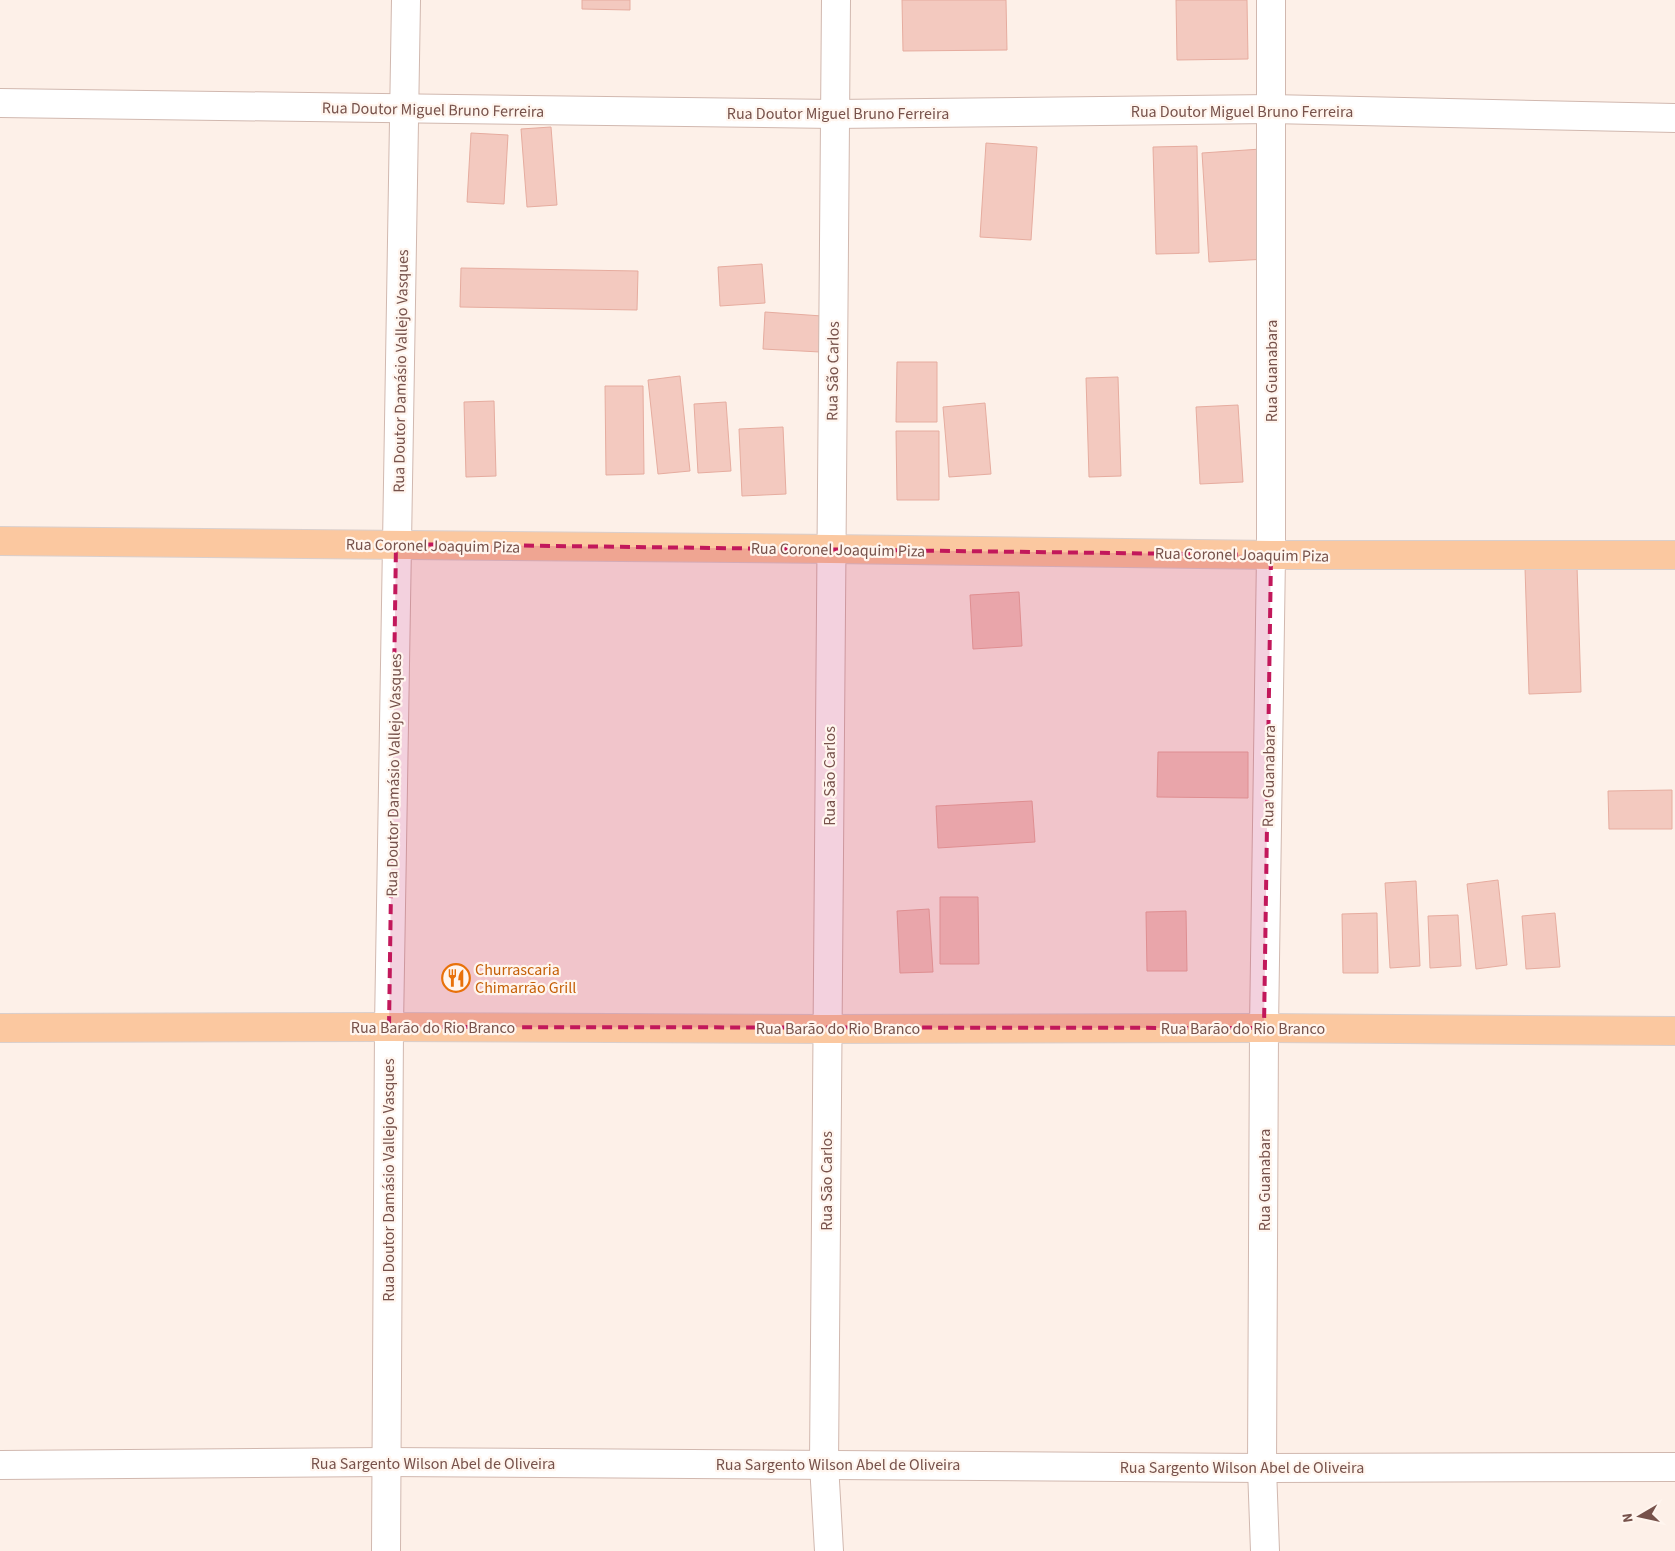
<svg xmlns="http://www.w3.org/2000/svg" width="1675" height="1551" viewBox="0 0 1675 1551" font-family="'Source Sans 3',sans-serif">
<style>
.building{fill:#f3c9bf;stroke:#e6ac9f}
.lines{fill:none;stroke-linecap:round;stroke-linejoin:round}
.minor-casing{stroke:#d1b8af;stroke-width:30}
.major-casing{stroke:#d9cfcd;stroke-width:30}
.minor{stroke:#fff;stroke-width:28}
.major{stroke:#fbc8a0;stroke-width:28}
.marked{fill:#c2185b;fill-opacity:0.2;stroke:#c2185b;stroke-width:4;stroke-dasharray:10 6;stroke-linejoin:round}
.labels{text-anchor:middle;stroke-width:4.5;stroke-linejoin:round;paint-order:stroke}
.street-label{font-size:16px;fill:#77524b;stroke:#fff5ee}
.food-label{font-size:16px;fill:#c56008;stroke:#fff5ee;text-anchor:start}
</style>
<rect width="100%" height="100%" fill="#fdf0e8"/>
<!-- building -->
<g class="building">
<polygon points="582,0 630,0 630,10 582,9"/>
<polygon points="902,0 1006,0 1007,50 903,51"/>
<polygon points="1176,0 1247,0 1248,59 1177,60"/>
<polygon points="551,127 557,205 527,207 521,129"/>
<polygon points="471,133 508,135 504,204 467,202"/>
<polygon points="986,143 1037,147 1031,240 980,237"/>
<polygon points="1197,146 1199,253 1156,254 1153,147"/>
<polygon points="1261,149 1268,259 1209,262 1202,153"/>
<polygon points="762,264 765,303 720,306 718,267"/>
<polygon points="461,268 638,271 637,310 460,307"/>
<polygon points="765,312 822,316 820,352 763,349"/>
<polygon points="897,362 937,362 937,422 896,422"/>
<polygon points="680,376 690,471 658,474 648,380"/>
<polygon points="1118,377 1121,476 1089,477 1086,378"/>
<polygon points="605,386 643,386 644,474 606,475"/>
<polygon points="494,401 496,476 466,477 464,402"/>
<polygon points="726,402 731,471 698,473 694,404"/>
<polygon points="985,403 991,474 949,477 943,407"/>
<polygon points="1238,405 1243,482 1200,484 1196,407"/>
<polygon points="783,427 786,494 742,496 739,429"/>
<polygon points="896,431 939,431 939,500 897,500"/>
<polygon points="1577,566 1581,692 1529,694 1525,568"/>
<polygon points="1019,592 1022,646 973,649 970,595"/>
<polygon points="1158,752 1248,752 1248,798 1157,797"/>
<polygon points="1672,790 1672,829 1609,829 1608,791"/>
<polygon points="1032,801 1035,842 938,848 936,806"/>
<polygon points="1498,880 1507,965 1476,969 1467,884"/>
<polygon points="1416,881 1420,966 1390,968 1385,883"/>
<polygon points="940,897 978,897 979,964 940,964"/>
<polygon points="929,909 933,972 900,973 897,911"/>
<polygon points="1186,911 1187,971 1147,971 1146,912"/>
<polygon points="1377,913 1378,973 1343,973 1342,914"/>
<polygon points="1555,913 1560,967 1526,969 1522,916"/>
<polygon points="1458,915 1461,966 1430,968 1428,916"/>
</g>
<g class="lines">
<defs>
<g id="minor">
<polyline points="0,103 834,114 1271,109 1675,118"/>
<polyline points="0,1465 386,1462 1262,1468 1675,1467"/>
<polyline points="386,1551 389,1027 406,0"/>
<polyline points="829,1551 824,1464 836,0"/>
<polyline points="1265,1551 1262,1468 1264,1028 1271,555 1271,0"/>
</g>
<g id="major">
<polyline points="0,541 831,549 1271,555 1675,555"/>
<polyline points="0,1028 389,1027 827,1029 1264,1028 1675,1031"/>
</g>
</defs>
<!-- minor casing -->
<use href="#minor" class="minor-casing"/>
<!-- major casing -->
<use href="#major" class="major-casing"/>
<!-- minor -->
<use href="#minor" class="minor"/>
<!-- major -->
<use href="#major" class="major"/>
</g>
<!-- marked area -->
<path class="marked" d="M396 544 1271 555 1264 1028 389 1027Z"/>
<!-- icons -->
<defs>
<symbol id="restaurant-ring" viewBox="-11 -11 22 22"><circle r="9.5" fill="#fff5ee" stroke="#e8710a" stroke-width="1.5"/><path d="M-5-6h1v4h1v-4h1v4h1v-4h1v5L-1.5 .5V6h-2V.5L-5-1ZM5-6V6H3V1.5H1.5Q1.5-4 5-6Z" fill="#e8710a"/></symbol>
</defs>
<g fill-rule="evenodd">
<use href="#restaurant-ring" x="440" y="962" width="32" height="32"/>
</g>
<g class="labels">
<!-- street labels -->
<g class="street-label">
<text transform="translate(433 109) rotate(1)" y="6">Rua Doutor Miguel Bruno Ferreira</text>
<text x="1242" y="117">Rua Doutor Miguel Bruno Ferreira</text>
<text x="838" y="119">Rua Doutor Miguel Bruno Ferreira</text>
<text transform="translate(400 371) rotate(-89)" y="6">Rua Doutor Damásio Vallejo Vasques</text>
<text transform="translate(832 371) rotate(-89)" y="6">Rua São Carlos</text>
<text transform="translate(1271 371) rotate(-90)" y="6">Rua Guanabara</text>
<text transform="translate(433 545) rotate(1)" y="6">Rua Coronel Joaquim Piza</text>
<text transform="translate(838 549) rotate(1)" y="6">Rua Coronel Joaquim Piza</text>
<text transform="translate(1242 554) rotate(1)" y="6">Rua Coronel Joaquim Piza</text>
<text transform="translate(393 775) rotate(-89)" y="6">Rua Doutor Damásio Vallejo Vasques</text>
<text transform="translate(829 776) rotate(-90)" y="6">Rua São Carlos</text>
<text transform="translate(1268 776) rotate(-89)" y="6">Rua Guanabara</text>
<text x="433" y="1033">Rua Barão do Rio Branco</text>
<text x="838" y="1034">Rua Barão do Rio Branco</text>
<text x="1243" y="1034">Rua Barão do Rio Branco</text>
<text transform="translate(388 1180) rotate(-90)" y="6">Rua Doutor Damásio Vallejo Vasques</text>
<text transform="translate(1264 1180) rotate(-90)" y="6">Rua Guanabara</text>
<text transform="translate(826 1181) rotate(-90)" y="6">Rua São Carlos</text>
<text x="433" y="1469">Rua Sargento Wilson Abel de Oliveira</text>
<text x="838" y="1470">Rua Sargento Wilson Abel de Oliveira</text>
<text x="1242" y="1473">Rua Sargento Wilson Abel de Oliveira</text>
</g>
<!-- food labels -->
<g class="food-label">
<text x="475" y="975">Churrascaria<tspan x="475" dy="18">Chimarrão Grill</tspan></text>
</g>
</g>
<!-- north arrow -->
<g transform="translate(1640 1516) rotate(261)" stroke="#fff5ee" stroke-width="4" paint-order="stroke">
<path d="M0-4L9 19L0 12L-9 19Z" fill="#77524b"/>
<text y="-8" font-size="14" font-weight="bold" text-anchor="middle" fill="#77524b">N</text>
</g>
</svg>
